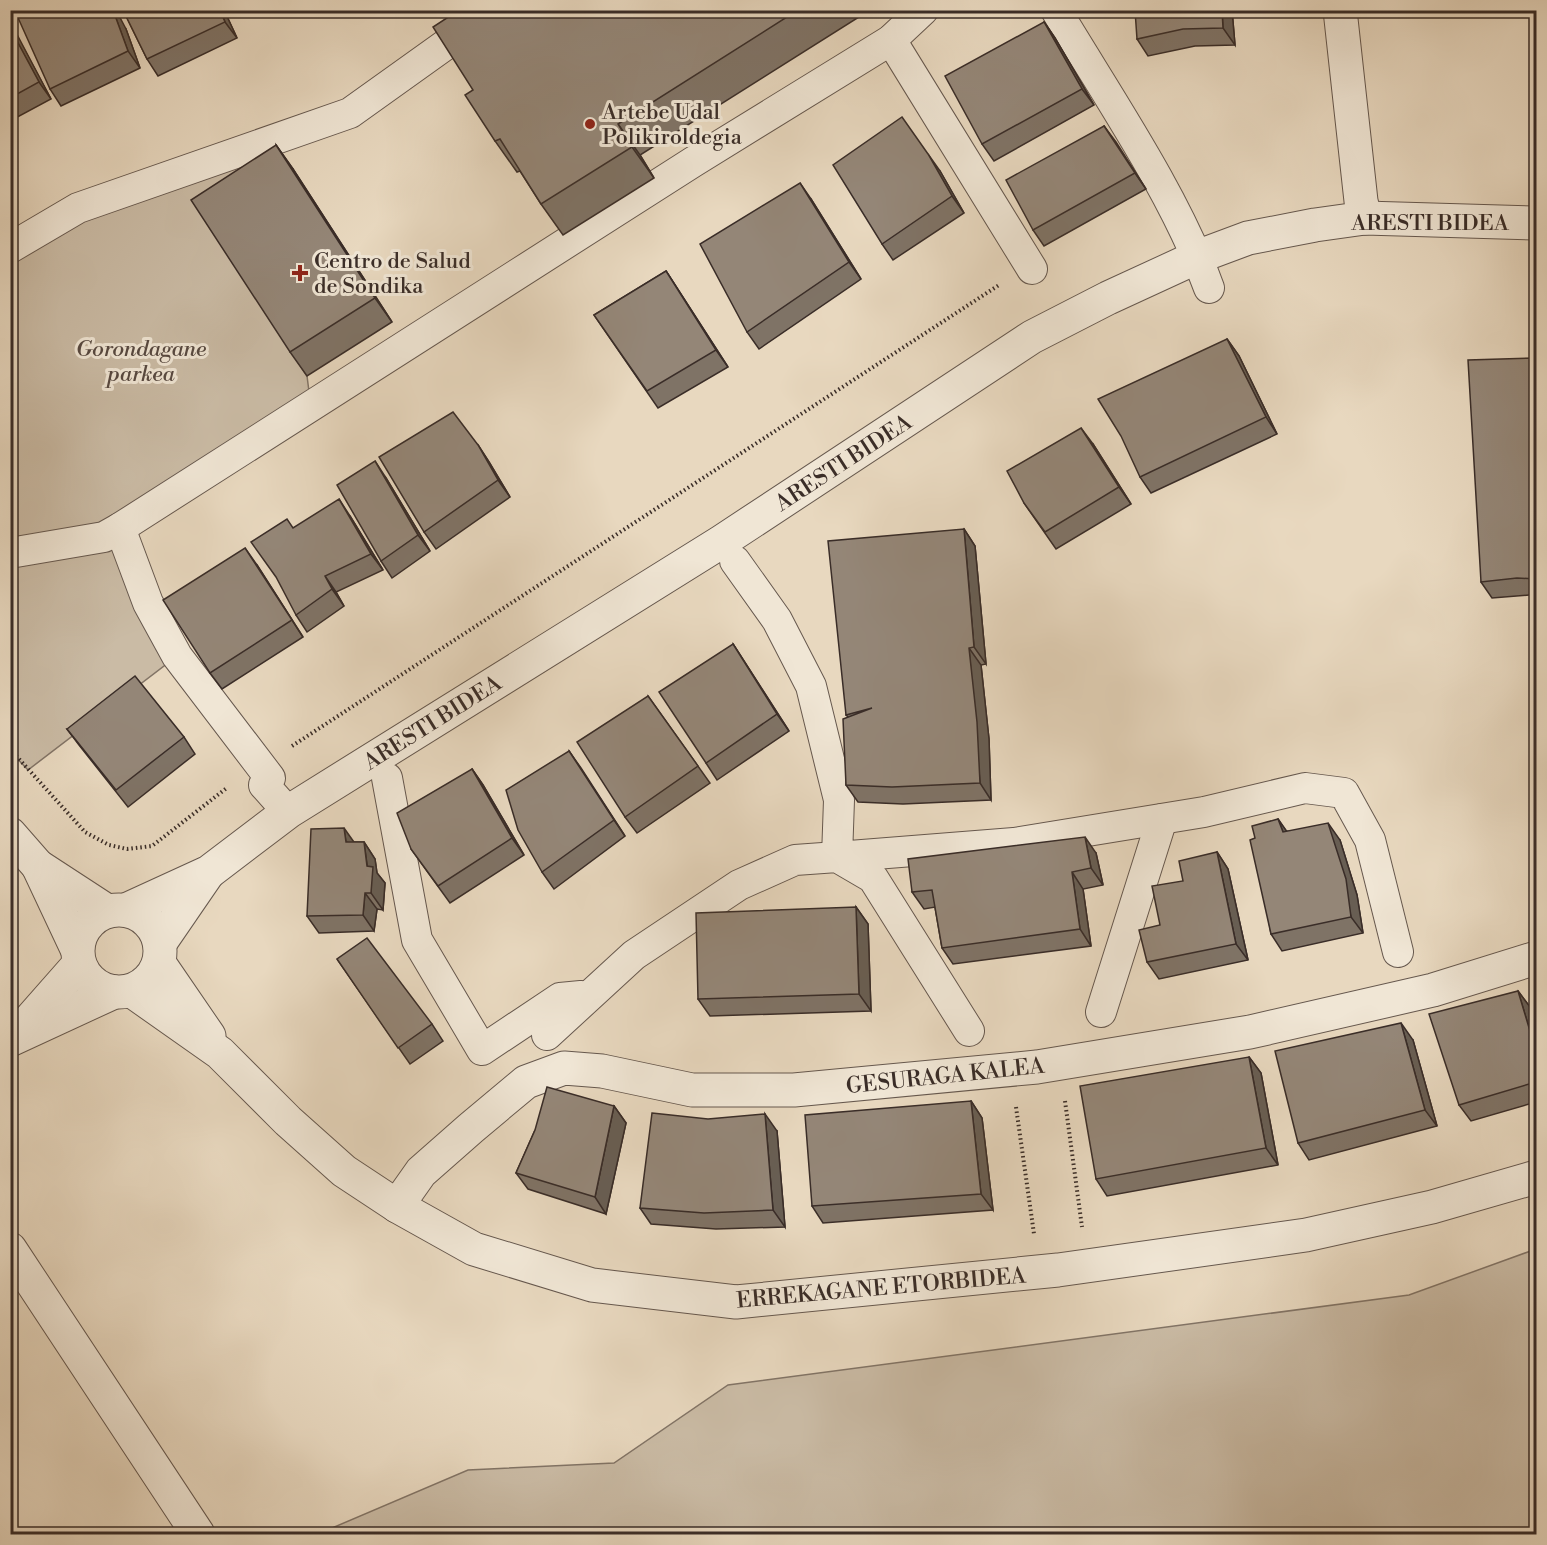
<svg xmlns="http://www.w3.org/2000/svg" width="1547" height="1545" viewBox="0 0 1547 1545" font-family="'Libre Bodoni',serif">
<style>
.green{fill:#cabba5;stroke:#827466;stroke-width:1.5}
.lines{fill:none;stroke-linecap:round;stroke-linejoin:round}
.pedestrian-casing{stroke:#66584e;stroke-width:32}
.minor-casing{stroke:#66584e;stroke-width:35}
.path{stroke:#3a2d28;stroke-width:4;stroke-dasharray:1.5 3;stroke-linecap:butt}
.pedestrian{stroke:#f0e6d5;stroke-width:30}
.minor{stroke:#f0e6d5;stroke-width:33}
.wall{fill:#7f7366;stroke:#3a2d28;stroke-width:1.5}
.shaded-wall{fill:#685e53;stroke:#3a2d28;stroke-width:1.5}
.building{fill:#948677;stroke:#3a2d28;stroke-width:1.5}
.poi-dot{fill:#8f2418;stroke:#f0e6d5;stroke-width:2}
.labels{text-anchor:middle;stroke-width:6;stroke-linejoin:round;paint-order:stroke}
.poi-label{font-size:22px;fill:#3a2d28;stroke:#f0e6d5;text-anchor:start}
.street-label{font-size:22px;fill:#3a2d28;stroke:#f0e6d5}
.park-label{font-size:22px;font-style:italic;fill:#574941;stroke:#f0e6d5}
</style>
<rect width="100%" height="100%" fill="#e8d8bf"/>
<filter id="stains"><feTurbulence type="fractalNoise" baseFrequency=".00333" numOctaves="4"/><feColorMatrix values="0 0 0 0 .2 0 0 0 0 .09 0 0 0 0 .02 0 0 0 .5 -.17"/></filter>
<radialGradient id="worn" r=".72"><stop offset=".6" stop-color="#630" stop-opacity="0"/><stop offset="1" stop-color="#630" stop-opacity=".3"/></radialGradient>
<!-- green -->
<g class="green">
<polygon points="266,143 293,169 208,224 307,376 311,407 105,537 148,603 177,656 28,770 10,751 10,248"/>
<polygon points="1536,1249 1536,1534 318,1534 468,1470 614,1463 728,1385 1409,1295"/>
</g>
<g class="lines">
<defs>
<g id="pedestrian">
<path d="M1056 10C1108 97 1175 194 1209 288"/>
<polyline points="891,40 1032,269"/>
<polyline points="10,248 78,208 350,113 494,10"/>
<polyline points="120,528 148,603 177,656 270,778 264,785 288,812"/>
<polyline points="10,553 104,537 120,528 693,162 891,40 923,10"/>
<polyline points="735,561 777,620 811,686 839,800 837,857 1014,843 1204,812 1305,788 1344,793 1370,840 1398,952"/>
<polyline points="387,778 417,940 482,1050 560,998 581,996"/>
<polyline points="1101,1012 1162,819"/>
<polyline points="547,1035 634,955 739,885 795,860 837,857 873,878 969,1031"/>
</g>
<g id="minor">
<polyline points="1340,10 1361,201 1365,218"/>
<polyline points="10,834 38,866 107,911"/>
<polyline points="38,866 77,949"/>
<circle cx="119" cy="951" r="41"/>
<polyline points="126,910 209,872 288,812 721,542 1032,337 1108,298 1197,257 1248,238 1315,225 1365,218 1536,223"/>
<polyline points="160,943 208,873"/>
<polyline points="159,963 209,1036"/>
<polyline points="132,991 220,1053 288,1121 344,1171 397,1206 474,1249 592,1285 736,1302 1058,1270 1306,1235 1432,1207 1536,1177"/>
<polyline points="20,1031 79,964"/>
<polyline points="10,1040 114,992"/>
<polyline points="397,1206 421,1172 471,1128 526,1082 564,1068 602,1071 692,1090 794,1090 1037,1067 1250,1032 1433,990 1536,958"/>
<polyline points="10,1249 198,1534"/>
</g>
</defs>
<!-- pedestrian casing -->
<use href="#pedestrian" class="pedestrian-casing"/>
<!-- minor casing -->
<use href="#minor" class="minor-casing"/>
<!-- path -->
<g class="path">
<polyline points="292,746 999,285"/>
<polyline points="10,749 85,832 109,845 127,849 152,846 228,787"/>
<polyline points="1065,1101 1082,1227"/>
<polyline points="1016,1107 1034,1234"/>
</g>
<!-- pedestrian -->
<use href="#pedestrian" class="pedestrian"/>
<!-- minor -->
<use href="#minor" class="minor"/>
</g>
<!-- wall -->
<g class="wall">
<polygon points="123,10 224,10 237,38 158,76 147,59"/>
<polygon points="459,10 855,10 859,17 640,155 654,178 563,235 541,204 520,171 517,172 495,141 473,90"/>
<polygon points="1232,10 1235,45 1195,46 1148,56 1137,39"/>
<polygon points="1421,10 1464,10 1425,16"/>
<polygon points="1044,22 1055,38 1094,105 994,161 982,144"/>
<polygon points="10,23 51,99 10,121"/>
<polygon points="126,29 140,68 61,106 50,89"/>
<polygon points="1104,126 1146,189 1044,246 1033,230"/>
<polygon points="276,145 293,169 392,322 307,376 290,352"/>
<polygon points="940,171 964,213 893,260 882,244"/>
<polygon points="811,199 861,279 759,349 747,332"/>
<polygon points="666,271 728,367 658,408 594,315"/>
<polygon points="1227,339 1239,356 1277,434 1151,493 1140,477"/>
<polygon points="1536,358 1536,595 1529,595 1492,598 1481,582"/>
<polygon points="1093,444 1131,504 1056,549 1024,503"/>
<polygon points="478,445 489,462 510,497 436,549 424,532"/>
<polygon points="386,478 430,551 392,578 381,561"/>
<polygon points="350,516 383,570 336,592 344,606 307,632 296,615 294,528"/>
<polygon points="964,529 975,546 986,664 981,665 989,739 991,800 903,804 858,802 846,785 848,717 846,715"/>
<polygon points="257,565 303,637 222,689 210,673"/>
<polygon points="733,644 789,731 717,780 706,763"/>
<polygon points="648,696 710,783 637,833 625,817"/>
<polygon points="67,729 184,737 195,754 128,807 79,745"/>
<polygon points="569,751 625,836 554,889 542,872"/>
<polygon points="472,769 483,785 524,855 450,903 411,849"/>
<polygon points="1278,819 1286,831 1340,840 1357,895 1363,933 1282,951 1271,934 1255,838"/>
<polygon points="354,842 364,842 375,859 377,873 385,883 383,910 377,909 374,931 319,933 307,916"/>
<polygon points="1217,852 1228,869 1248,960 1159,979 1147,962 1160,925 1183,881"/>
<polygon points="1096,853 1103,885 1083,889 1091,946 953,964 942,948 935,907 924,909 912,892"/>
<polygon points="856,907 868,924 871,1011 710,1016 698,999"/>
<polygon points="337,959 432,1024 443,1041 410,1064"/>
<polygon points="1518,991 1530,1007 1536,1029 1536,1102 1471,1121 1459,1105"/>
<polygon points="1413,1040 1437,1126 1309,1160 1298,1143"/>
<polygon points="1249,1057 1261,1073 1278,1165 1107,1196 1096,1179"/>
<polygon points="971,1101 982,1118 993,1210 823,1223 812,1206"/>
<polygon points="614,1106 626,1123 606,1214 528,1189 516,1173 535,1130"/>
<polygon points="777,1131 785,1227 716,1229 651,1224 640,1208"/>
</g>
<!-- shaded-wall -->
<g class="shaded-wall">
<polygon points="113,10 116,10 126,29 140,68 128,51"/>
<polygon points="220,10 224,10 237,38 225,22"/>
<polygon points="1222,10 1232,10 1235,45 1223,28"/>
<polygon points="1044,22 1055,38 1094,105 1082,89"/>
<polygon points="11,23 51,99 39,82 10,28"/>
<polygon points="618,124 640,155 654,178 632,147"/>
<polygon points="1104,126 1116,142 1146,189 1135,173"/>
<polygon points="276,145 293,169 392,322 375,298"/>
<polygon points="928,154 940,171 964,213 952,196"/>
<polygon points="800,183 811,199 861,279 849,262"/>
<polygon points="666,271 677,288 728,367 716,350"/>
<polygon points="1227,339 1239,356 1277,434 1266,417"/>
<polygon points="1081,428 1093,444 1131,504 1119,487"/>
<polygon points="478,445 489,462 510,497 498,480"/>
<polygon points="375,461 386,478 430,551 418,535"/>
<polygon points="339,499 350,516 383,570 371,554"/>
<polygon points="964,529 975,546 986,664 974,647"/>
<polygon points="245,548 257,565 303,637 292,620"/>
<polygon points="325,576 336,592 344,606 332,589"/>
<polygon points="733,644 744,661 789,731 777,714"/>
<polygon points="969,648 981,665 989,739 991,800 980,783"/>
<polygon points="569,751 581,768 625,836 614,820"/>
<polygon points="472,769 483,785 524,855 512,838"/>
<polygon points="1278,819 1290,836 1283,832"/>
<polygon points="1328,823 1340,840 1357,895 1363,933 1351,917"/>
<polygon points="344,828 356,845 346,842"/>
<polygon points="1085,837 1096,853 1103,885 1091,868"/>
<polygon points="364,842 375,859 377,873 385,883 383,910 371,893"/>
<polygon points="1217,852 1228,869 1248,960 1236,944"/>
<polygon points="1072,872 1083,889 1091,946 1080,929"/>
<polygon points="365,893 377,909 374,931 363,915"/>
<polygon points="856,907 868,924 871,1011 859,994"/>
<polygon points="1518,991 1530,1007 1536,1029 1536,1051"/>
<polygon points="1401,1023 1413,1040 1437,1126 1425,1110"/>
<polygon points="1249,1057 1261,1073 1278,1165 1266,1148"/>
<polygon points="971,1101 982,1118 993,1210 981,1194"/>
<polygon points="614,1106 626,1123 606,1214 595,1197"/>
<polygon points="765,1114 777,1131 785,1227 773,1210"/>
</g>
<!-- building -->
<g class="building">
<polygon points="113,10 128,51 50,89 15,11"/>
<polygon points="123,10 220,10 225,22 147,59"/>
<polygon points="459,10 798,10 618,124 632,147 541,204 500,139 495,141 465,95 473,90 433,27"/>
<polygon points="1135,10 1222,10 1223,28 1183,29 1137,39"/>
<polygon points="1044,22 1082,89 982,144 945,76"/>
<polygon points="10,28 39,82 10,98"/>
<polygon points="1535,55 1536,55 1536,108"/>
<polygon points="902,117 928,154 952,196 882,244 833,165"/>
<polygon points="1104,126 1135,173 1033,230 1006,180"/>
<polygon points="276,145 375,298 290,352 191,200"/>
<polygon points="800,183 849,262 747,332 700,244"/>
<polygon points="666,271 716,350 647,391 594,315"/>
<polygon points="1227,339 1266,417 1140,477 1121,436 1098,399"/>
<polygon points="1536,358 1536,579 1517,578 1481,582 1468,360"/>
<polygon points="453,412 478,445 498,480 424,532 379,457"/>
<polygon points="1081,428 1119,487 1045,532 1024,503 1007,471"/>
<polygon points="375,461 418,535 381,561 337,485"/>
<polygon points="339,499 371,554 325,576 332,589 296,615 276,577 251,542 287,519 293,528"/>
<polygon points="964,529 974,647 969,648 977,722 980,783 892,787 846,785 843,719 872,708 846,715 828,541"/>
<polygon points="245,548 292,620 210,673 163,600"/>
<polygon points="733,644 777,714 706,763 659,692"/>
<polygon points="135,676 184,737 116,790 67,729"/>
<polygon points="648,696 698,766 625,817 577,742"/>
<polygon points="569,751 614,820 542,872 518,830 506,790"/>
<polygon points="472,769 512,838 438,886 411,849 397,813"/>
<polygon points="1278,819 1283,832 1328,823 1346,879 1351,917 1271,934 1250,840 1255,838 1252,826"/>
<polygon points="344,828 346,842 364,842 367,866 373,867 371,893 365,893 363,915 307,916 311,829"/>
<polygon points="1085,837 1091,868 1072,872 1080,929 942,948 932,890 912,892 908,859"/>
<polygon points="1217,852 1236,944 1147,962 1139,930 1160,925 1152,886 1183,881 1179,861"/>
<polygon points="856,907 859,994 698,999 696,913"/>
<polygon points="367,938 432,1024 398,1048 337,959"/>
<polygon points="1518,991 1536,1051 1536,1082 1459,1105 1429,1014"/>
<polygon points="1401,1023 1425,1110 1298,1143 1275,1051"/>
<polygon points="1249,1057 1266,1148 1096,1179 1080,1086"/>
<polygon points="547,1087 614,1106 595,1197 516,1173 535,1130"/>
<polygon points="971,1101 981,1194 812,1206 805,1115"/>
<polygon points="652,1113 708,1119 765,1114 773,1210 704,1213 640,1208"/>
</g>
<!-- markers -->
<g class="poi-dot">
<circle cx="590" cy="124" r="6"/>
<path d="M297 264h6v6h6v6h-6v6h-6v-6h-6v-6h6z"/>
</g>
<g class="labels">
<!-- poi labels -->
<g class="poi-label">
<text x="602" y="119">Artebe Udal<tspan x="602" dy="25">Polikiroldegia</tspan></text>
<text x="314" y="268">Centro de Salud<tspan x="314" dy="25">de Sondika</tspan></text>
</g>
<!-- street labels -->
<g class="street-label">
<text x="1430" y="230">ARESTI BIDEA</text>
<text transform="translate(843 462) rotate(-33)" y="8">ARESTI BIDEA</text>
<text transform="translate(432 722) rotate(-32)" y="8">ARESTI BIDEA</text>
<text transform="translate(945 1075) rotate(-6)" y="8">GESURAGA KALEA</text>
<text transform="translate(881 1287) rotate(-5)" y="8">ERREKAGANE ETORBIDEA</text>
</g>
<!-- park labels -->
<g class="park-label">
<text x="141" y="356">Gorondagane<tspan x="141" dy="25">parkea</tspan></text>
</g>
</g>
<!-- margin -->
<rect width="1547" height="1545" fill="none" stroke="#e8d8bf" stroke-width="36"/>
<rect x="12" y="12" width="1523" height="1521" fill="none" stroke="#3a2d28" stroke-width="3"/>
<rect x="18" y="18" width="1511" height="1509" fill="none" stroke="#3a2d28" stroke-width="1.5"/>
<rect width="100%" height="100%" filter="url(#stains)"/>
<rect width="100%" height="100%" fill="url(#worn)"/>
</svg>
